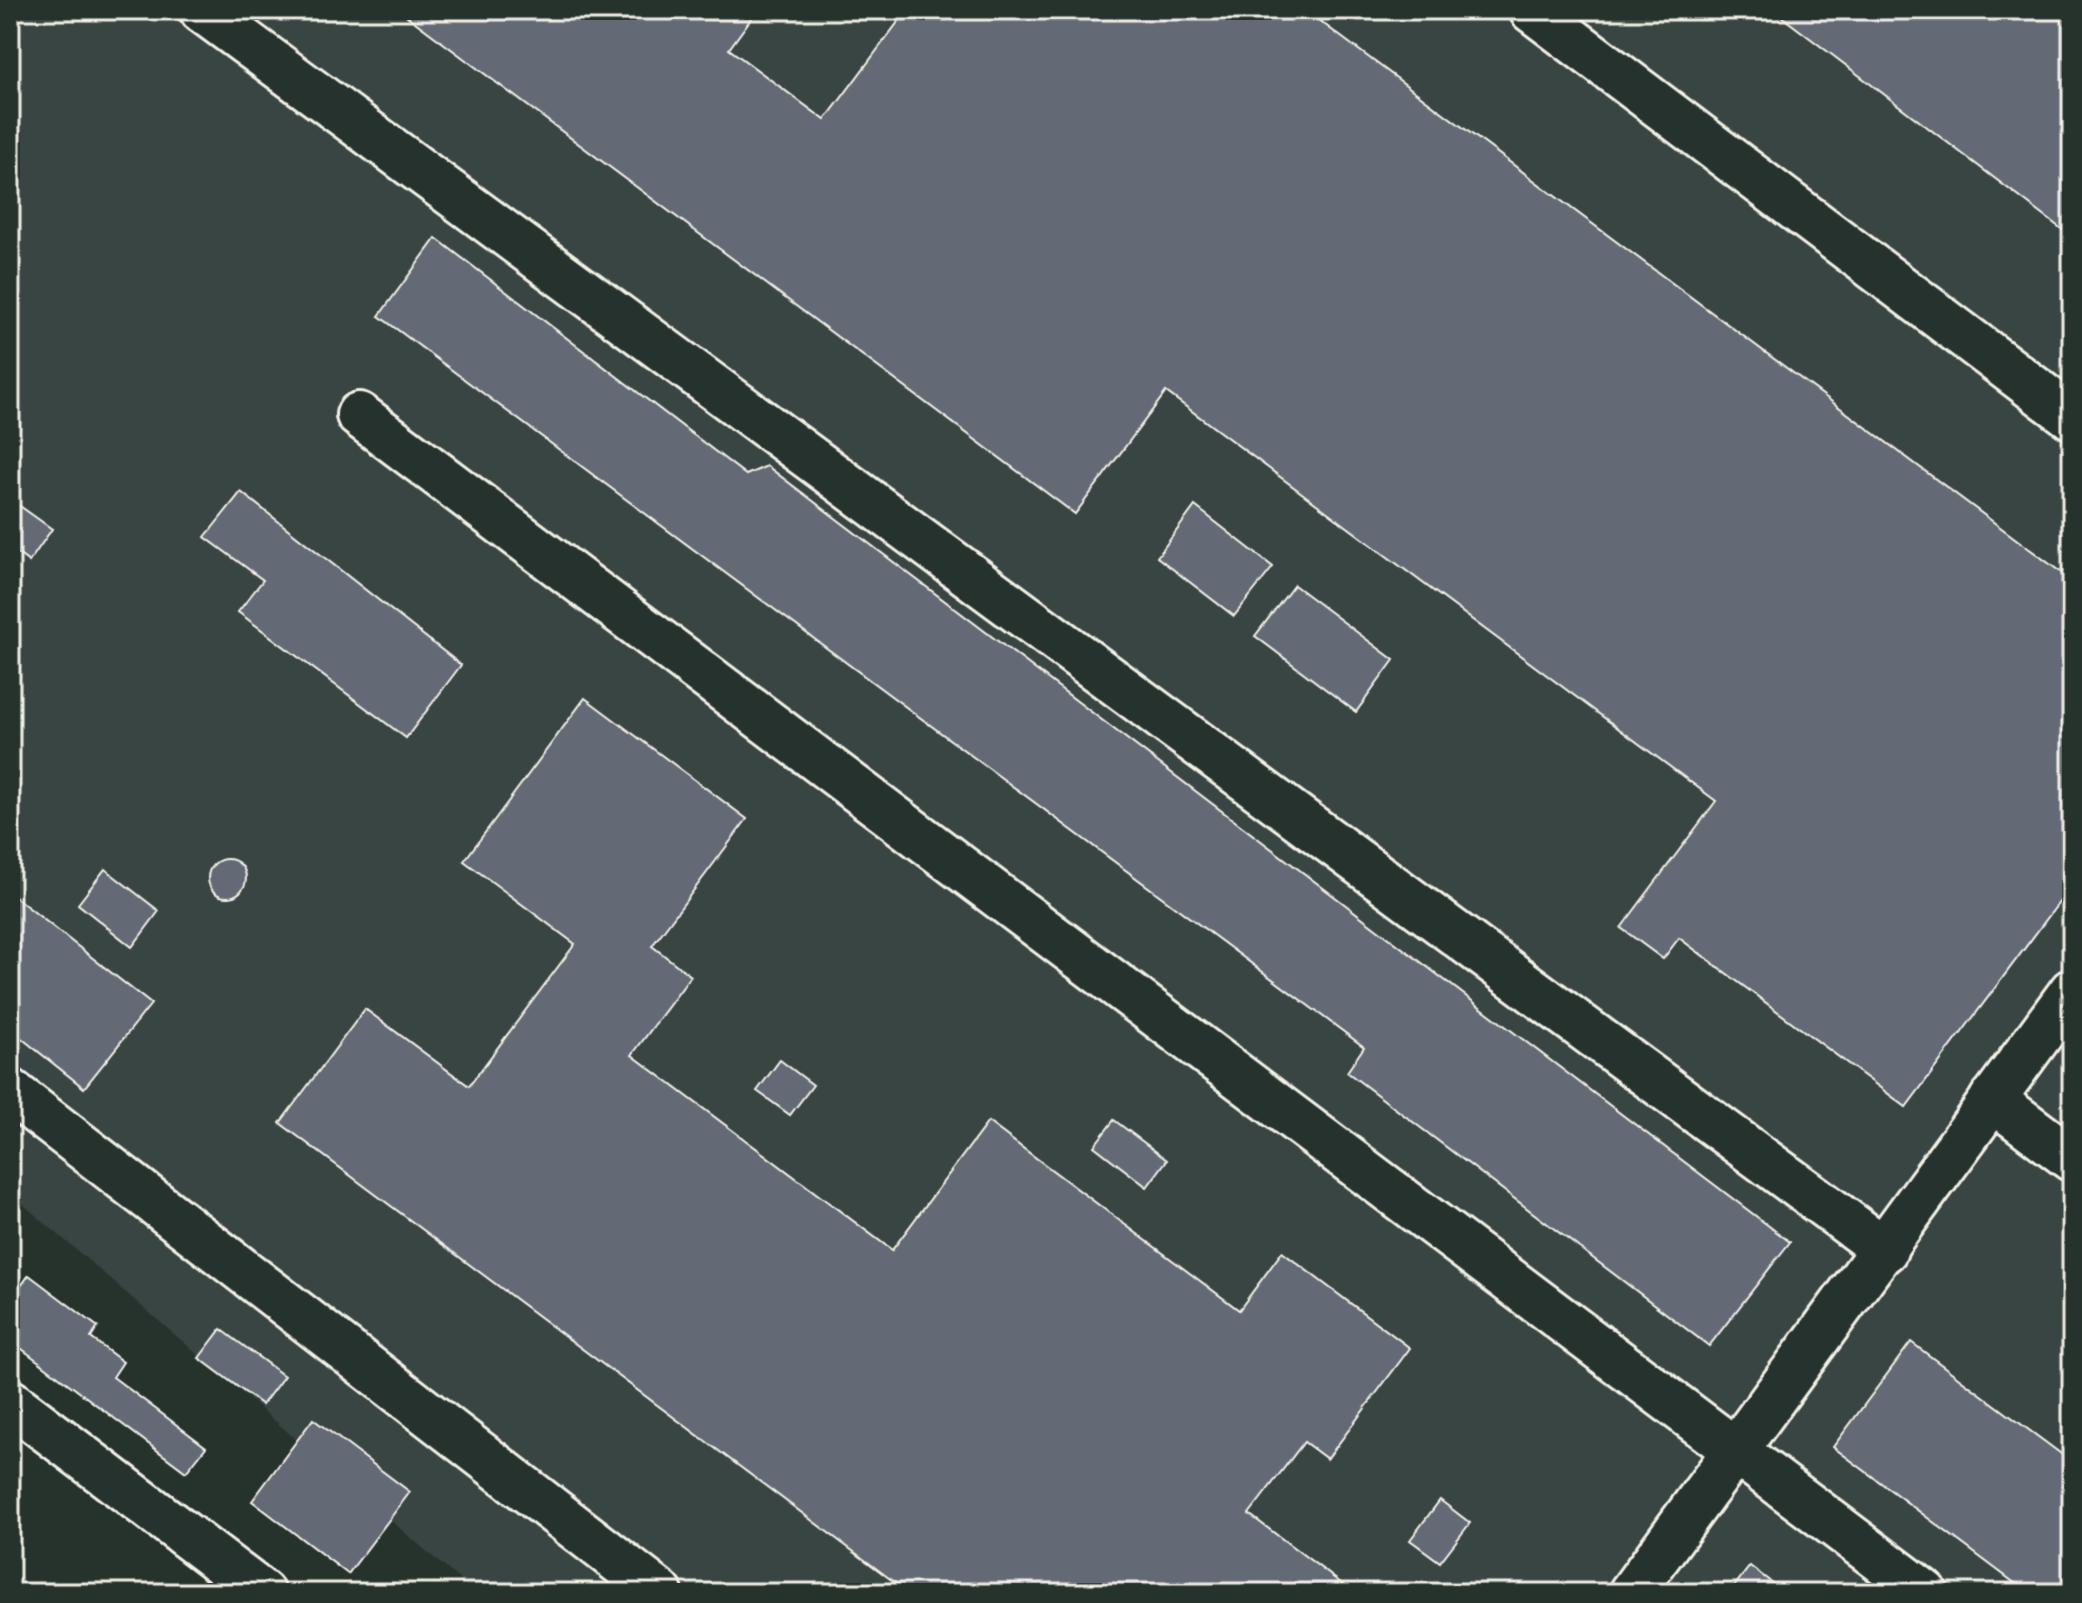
<svg xmlns="http://www.w3.org/2000/svg" width="2082" height="1603" viewBox="0 0 2082 1603" font-family="'Shantell Sans',sans-serif">
<style>
.built{fill:#394442}
.building{fill:#646a74;stroke:#f4f1e8;stroke-width:2}
.lines{fill:none;stroke-linecap:round;stroke-linejoin:round}
.minor-casing{stroke:#f4f1e8;stroke-width:50}
.minor{stroke:#26332d;stroke-width:44}
</style>
<rect width="100%" height="100%" fill="#26332d"/>
<filter id="ink" filterUnits="userSpaceOnUse"><feTurbulence type="fractalNoise" baseFrequency=".0125" numOctaves="2"/><feDisplacementMap in="SourceGraphic" scale="16" xChannelSelector="R" yChannelSelector="G"/><feConvolveMatrix kernelMatrix="1 2 1 2 8 2 1 2 1" color-interpolation-filters="sRGB"/></filter>
<g filter="url(#ink)">
<!-- built -->
<polygon class="built" points="10,10 2072,10 2072,1593 475,1593 10,1193"/>
<!-- building -->
<g class="building">
<polygon points="399,10 746,10 753,16 729,49 825,120 907,10 1305,10 2066,576 2072,568 2072,885 1906,1107 1679,938 1663,959 1621,928 1716,801 1166,392 1075,514"/>
<polygon points="1773,10 2072,10 2072,237"/>
<polygon points="436,238 746,475 767,466 1790,1242 1709,1346 1347,1072 1364,1047 379,316"/>
<polygon points="241,492 461,665 406,738 238,612 263,580 205,537"/>
<polygon points="10,499 52,529 29,562 10,548"/>
<polygon points="1195,506 1273,567 1234,616 1157,557"/>
<polygon points="1294,585 1394,660 1356,712 1255,636"/>
<polygon points="585,698 747,819 652,946 691,976 632,1055 892,1250 988,1122 1239,1310 1282,1252 1410,1348 1327,1459 1304,1442 1249,1514 1354,1593 909,1593 280,1123 365,1009 469,1086 575,944 464,861"/>
<circle cx="227" cy="878" r="19"/>
<polygon points="105,869 159,911 132,947 78,904"/>
<polygon points="10,893 151,1004 84,1088 10,1029"/>
<polygon points="780,1060 813,1085 790,1115 757,1091"/>
<polygon points="1114,1120 1167,1160 1147,1187 1094,1146"/>
<polygon points="29,1275 98,1327 91,1338 123,1362 113,1377 206,1447 186,1472 10,1340 10,1301"/>
<polygon points="221,1329 284,1376 262,1405 199,1358"/>
<polygon points="1911,1342 2072,1462 2072,1593 2028,1593 1833,1447"/>
<polygon points="313,1419 410,1492 348,1574 252,1501"/>
<polygon points="1440,1500 1470,1523 1440,1562 1410,1540"/>
<polygon points="1750,1566 1785,1593 1729,1593"/>
</g>
<g class="lines">
<defs>
<g id="minor">
<polyline points="202,10 1885,1250"/>
<polyline points="1532,10 2072,417"/>
<polyline points="359,415 1925,1593"/>
<polyline points="10,1091 660,1593"/>
<polyline points="1992,1099 2072,1159"/>
<polyline points="10,1402 262,1593"/>
<polyline points="1631,1593 2072,991"/>
</g>
</defs>
<!-- minor casing -->
<use href="#minor" class="minor-casing"/>
<!-- minor -->
<use href="#minor" class="minor"/>
</g>
</g>
<!-- margin -->
<rect width="2082" height="1603" fill="none" stroke="#26332d" stroke-width="40"/>
<rect x="20" y="20" width="2042" height="1563" fill="none" stroke="#f4f1e8" stroke-width="3" filter="url(#ink)"/>
</svg>
